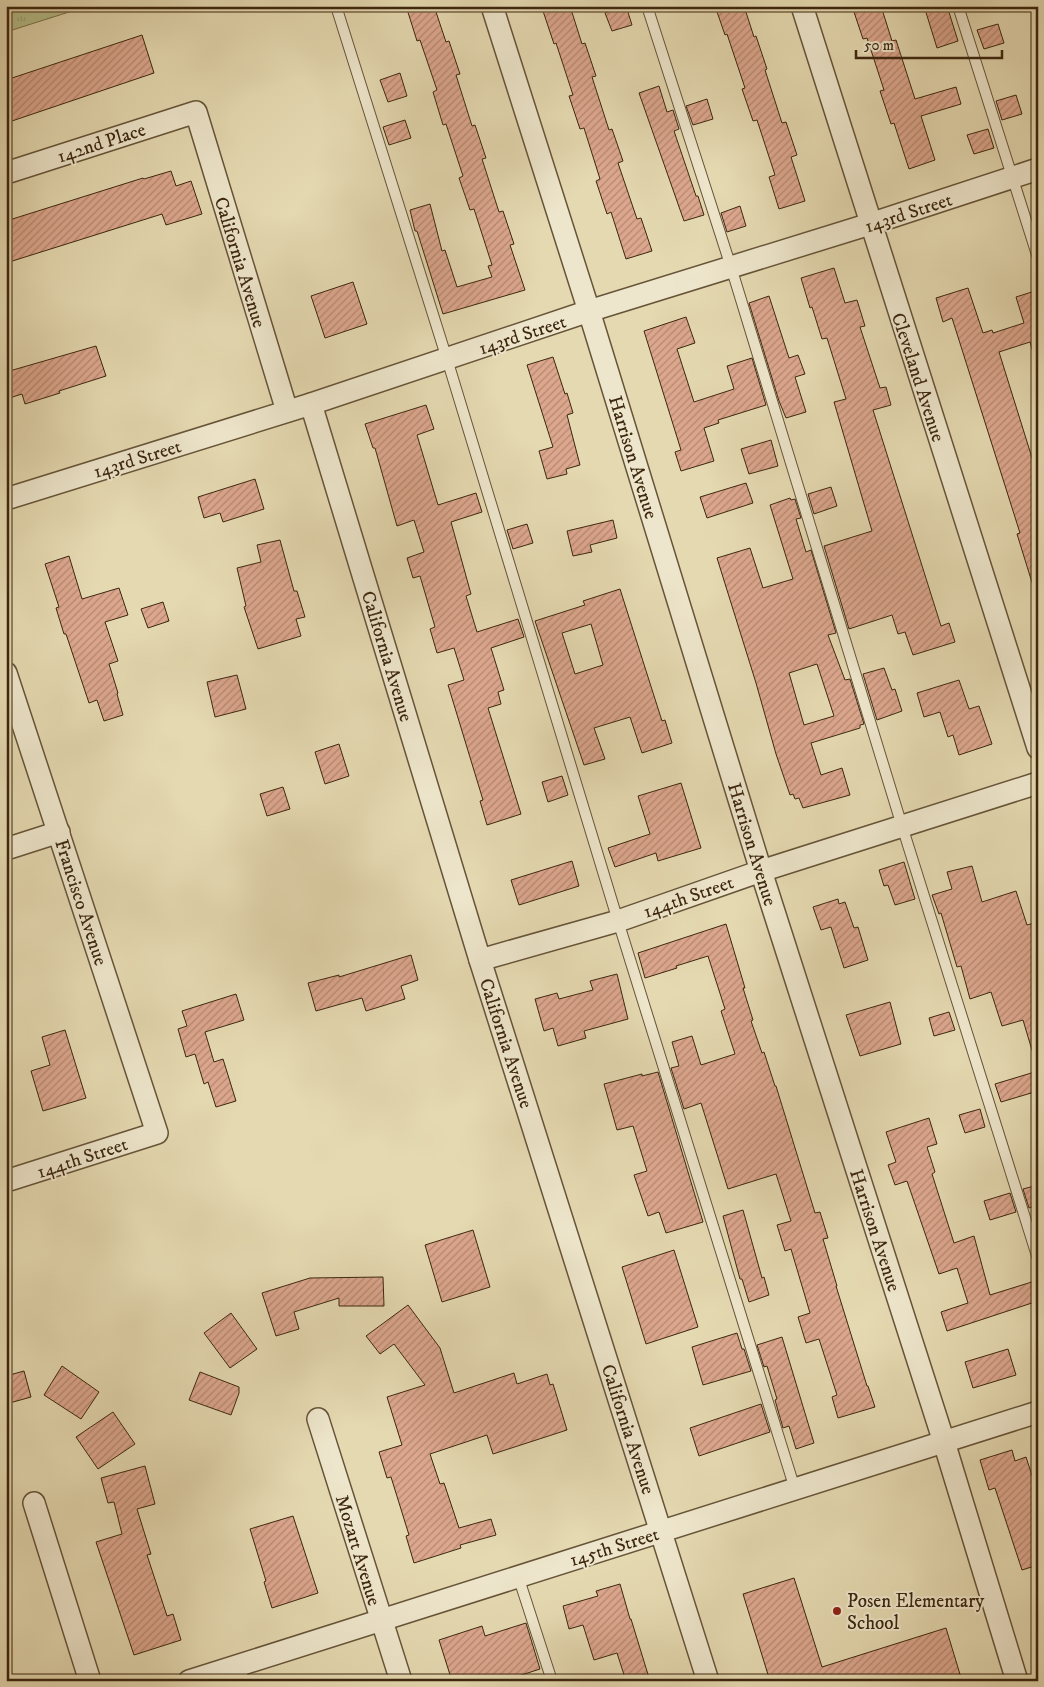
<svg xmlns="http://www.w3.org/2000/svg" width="1044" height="1687" viewBox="0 0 1044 1687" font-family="'IM FELL DW Pica',serif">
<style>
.grass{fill:url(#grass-tufts);stroke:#79734c}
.building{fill:url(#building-hatch);stroke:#3c270f;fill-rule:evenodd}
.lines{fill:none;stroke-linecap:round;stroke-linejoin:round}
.service-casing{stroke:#665438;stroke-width:12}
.minor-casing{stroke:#665438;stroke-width:24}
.service{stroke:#eee6cc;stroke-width:10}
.minor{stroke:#eee6cc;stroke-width:21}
.poi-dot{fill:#8f2418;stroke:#eee6cc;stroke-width:2}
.labels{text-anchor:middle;stroke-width:4;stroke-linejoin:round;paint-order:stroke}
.street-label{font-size:19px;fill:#3c270f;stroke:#eee6cc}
.poi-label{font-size:19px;fill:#3c270f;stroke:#eee6cc;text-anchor:start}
</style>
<defs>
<pattern id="grass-tufts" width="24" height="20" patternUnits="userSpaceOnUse" patternTransform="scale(1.25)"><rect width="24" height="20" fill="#b6bf8a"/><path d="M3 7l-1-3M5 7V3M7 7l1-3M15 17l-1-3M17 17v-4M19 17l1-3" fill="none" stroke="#9da476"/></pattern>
<pattern id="building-hatch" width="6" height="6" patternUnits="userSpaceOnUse" patternTransform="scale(1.25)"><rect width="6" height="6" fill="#dda78e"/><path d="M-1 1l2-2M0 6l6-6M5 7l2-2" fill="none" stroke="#b48872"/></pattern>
</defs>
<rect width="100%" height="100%" fill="#e5d9b1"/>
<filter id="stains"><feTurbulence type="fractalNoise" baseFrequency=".004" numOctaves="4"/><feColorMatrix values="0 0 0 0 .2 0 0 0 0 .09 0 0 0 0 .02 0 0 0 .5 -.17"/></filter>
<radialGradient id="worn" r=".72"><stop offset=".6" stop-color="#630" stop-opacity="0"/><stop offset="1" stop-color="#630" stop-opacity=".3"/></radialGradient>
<!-- grass -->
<polygon class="grass" points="6,6 88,6 6,32"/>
<!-- building -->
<g class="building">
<polygon points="406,6 434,6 446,42 449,41 460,74 456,75 472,126 475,125 486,158 482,159 499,212 503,211 514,244 510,245 525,290 443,314 417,231 415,231 410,210 430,204 442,251 445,250 457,287 492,277 488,266 492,265 474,209 470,210 459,178 463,176 446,124 443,125 433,92 437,90 420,40 417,41"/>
<polygon points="557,6 570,6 582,44 585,43 596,76 592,77 609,130 612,129 623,161 618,163 637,219 641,218 652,251 626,259 611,212 607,214 596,181 600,179 584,128 580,129 569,96 573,95 556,43 554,44 543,11"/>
<polygon points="626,6 632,25 612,31 605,13"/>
<polygon points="715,6 744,6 754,37 756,36 767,69 765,70 782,123 786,122 797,155 791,157 805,201 779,209 769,177 775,175 757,120 753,121 742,89 745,88 727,34 725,35"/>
<polygon points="852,6 881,6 892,41 896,40 915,99 956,87 961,104 921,116 935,160 909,169 894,123 891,124 880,91 884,90 867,38 863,39"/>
<polygon points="924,6 947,6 958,41 937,48"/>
<polygon points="998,24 1004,43 984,49 977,30"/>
<polygon points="142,35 154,73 6,123 6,80"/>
<polygon points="400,73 407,96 388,102 380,80"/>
<polygon points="659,86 667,112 673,110 679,129 674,131 696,196 698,196 704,215 684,221 639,93"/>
<polygon points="1016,95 1022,114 1002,120 996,101"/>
<polygon points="707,99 713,119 693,125 686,106"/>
<polygon points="405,120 411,138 389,145 383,127"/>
<polygon points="988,129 994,148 974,154 967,135"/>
<polygon points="171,171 176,186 191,181 202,214 166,225 162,214 6,263 6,221 143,178 144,179"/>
<polygon points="740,206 746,226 727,232 721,213"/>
<polygon points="834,268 845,303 857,300 865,326 860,327 880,388 886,387 891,405 873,410 941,626 949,623 955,642 913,655 905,632 898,634 892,615 849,629 824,546 872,531 834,402 846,399 827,338 822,339 812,307 810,308 801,278"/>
<polygon points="353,282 367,324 325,338 311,296"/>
<polygon points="968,288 983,333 992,330 993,333 1024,323 1016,297 1038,290 1038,356 1034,356 1030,342 999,352 1038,477 1038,589 1034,589 1017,534 1020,533 952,318 943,322 936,298"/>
<polygon points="769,296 789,358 798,355 805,374 795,377 806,412 786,418 779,401 749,303"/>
<polygon points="686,317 695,343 677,349 694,402 734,389 727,366 752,358 766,405 718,420 719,423 704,428 714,461 681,471 675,452 681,450 644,331"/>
<polygon points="96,346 106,376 59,391 60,393 25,404 22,394 6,399 6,372"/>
<polygon points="553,357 565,394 567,393 573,413 567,415 580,465 566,469 567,474 547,479 539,451 553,447 527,365"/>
<polygon points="426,405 434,429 417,435 438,505 476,493 482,512 451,522 471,594 466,596 477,632 518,619 524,637 491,648 504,690 498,692 501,704 488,708 521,814 487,825 480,801 483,800 448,685 464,680 454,648 437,653 430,629 435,627 420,576 413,578 407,558 424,552 414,520 397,526 375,448 373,448 365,424"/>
<polygon points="771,440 778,466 749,474 741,449"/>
<polygon points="255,479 264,509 223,522 220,513 204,518 198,497"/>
<polygon points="746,483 753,503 707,518 700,497"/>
<polygon points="831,487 837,506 814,514 808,494"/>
<path d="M790 498 791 500 795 499 801 518 796 519 806 552 811 550 836 633 828 635 845 680 850 679 864 724 860 725V728L811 743 821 775 842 768 850 795 803 808 799 798 795 799 793 794 790 795 776 754 756 683 717 558 750 548 763 588 793 579 770 505ZM817 664 834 716 804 725 789 673Z"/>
<polygon points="613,520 617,538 590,545 592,552 573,556 567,531"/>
<polygon points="527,524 533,543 513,549 507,530"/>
<polygon points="280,540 294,591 297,591 305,617 296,619 301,636 258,649 244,607 246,606 237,568 261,562 257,545"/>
<polygon points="69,556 82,599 119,588 128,615 105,622 118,661 109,664 118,693 117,694 123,715 104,721 97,700 89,703 66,634 64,634 56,608 59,607 45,564"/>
<path d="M620 589 662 721 665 720 672 743 642 753 630 717 594 728 605 759 584 765 535 621 585 605 583 601ZM591 624 603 665 575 674 562 633Z"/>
<polygon points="163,602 169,621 148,628 141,609"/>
<polygon points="884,668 892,690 895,689 902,711 877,720 863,674"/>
<polygon points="237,675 246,709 215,717 207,682"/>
<polygon points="959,680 969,709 979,706 992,744 959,755 953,735 948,737 940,712 924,717 917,693"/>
<polygon points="339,744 349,776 325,784 315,752"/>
<polygon points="562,776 568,795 548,802 542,782"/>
<polygon points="681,783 701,848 658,861 656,853 615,867 608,848 650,834 638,796"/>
<polygon points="283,787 290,809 267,816 260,794"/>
<polygon points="572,861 579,886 519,905 511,880"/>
<polygon points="904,862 915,899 895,905 888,885 884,886 879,870"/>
<polygon points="972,866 982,902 1016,891 1027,925 1038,922 1038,1057 1034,1057 1023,1020 1002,1026 991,992 970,999 961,966 957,967 941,913 939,914 932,895 952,889 947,872"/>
<polygon points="838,899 839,904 845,902 854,928 858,927 868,960 844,968 831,927 821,930 813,907"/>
<polygon points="726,924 745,988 743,988 753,1020 751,1021 762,1053 764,1052 775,1086 776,1086 815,1213 820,1212 828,1238 823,1239 837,1286 836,1286 867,1386 868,1386 875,1407 838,1418 832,1397 837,1395 819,1339 806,1343 798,1317 810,1313 791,1249 785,1251 777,1225 791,1221 776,1174 728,1189 701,1103 684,1109 671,1068 679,1066 672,1042 692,1036 701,1065 735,1054 721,1011 725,1009 708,956 676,966 677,968 645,978 638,953"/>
<polygon points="411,955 418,980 401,986 405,999 366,1011 362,998 316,1011 308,983 339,975 339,977"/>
<polygon points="617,974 628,1019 584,1031 586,1038 558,1046 553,1028 544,1031 535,999 557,993 559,999 593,990 590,981"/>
<polygon points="236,994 244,1020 205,1032 214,1062 223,1059 236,1101 216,1107 208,1082 204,1084 195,1054 186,1057 178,1029 187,1026 182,1011"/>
<polygon points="890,1002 901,1044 860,1056 846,1015"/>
<polygon points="949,1012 955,1030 934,1036 929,1018"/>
<polygon points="65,1030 86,1098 43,1111 31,1071 50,1065 42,1037"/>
<polygon points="1038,1071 1038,1091 1001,1102 995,1084"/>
<polygon points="658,1072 703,1222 666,1233 659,1212 648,1216 634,1175 647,1171 633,1126 617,1130 604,1084 642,1074 642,1076"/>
<polygon points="980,1109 985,1127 965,1133 959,1115"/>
<polygon points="929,1118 937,1144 927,1147 935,1172 932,1174 954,1243 974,1236 990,1295 1035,1281 1038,1291 1038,1301 947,1331 941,1312 968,1303 957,1268 939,1274 907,1181 895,1185 888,1165 896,1162 886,1132"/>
<polygon points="1038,1185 1038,1205 1029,1208 1023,1189"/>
<polygon points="1010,1193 1016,1212 990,1220 984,1201"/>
<polygon points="743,1210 762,1278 764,1277 769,1295 749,1302 742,1279 740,1279 723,1216"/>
<polygon points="473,1230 490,1287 442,1302 425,1245"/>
<polygon points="674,1250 698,1327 646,1344 622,1267"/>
<polygon points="383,1277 384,1306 339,1306 339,1298 294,1312 299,1329 276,1336 262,1293 310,1278"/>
<polygon points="408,1305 440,1348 454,1393 514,1373 517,1384 547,1374 550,1385 553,1384 567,1430 493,1454 487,1435 430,1454 440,1484 444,1483 459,1528 491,1519 496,1535 460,1545 461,1548 414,1563 406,1536 409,1535 391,1477 387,1478 379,1452 402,1445 387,1397 425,1385 394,1344 380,1354 366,1336"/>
<polygon points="231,1313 257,1349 230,1368 204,1333"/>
<polygon points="737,1333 742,1349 744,1349 751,1371 703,1385 692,1347"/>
<polygon points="782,1337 814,1443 796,1449 789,1426 783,1428 775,1400 777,1399 767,1366 764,1367 757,1345"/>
<polygon points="1008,1349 1016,1375 973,1388 965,1362"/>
<polygon points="62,1366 99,1392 81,1419 44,1395"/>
<polygon points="24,1371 31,1397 6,1404 6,1376"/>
<polygon points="200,1372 239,1387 239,1393 231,1415 189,1400"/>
<polygon points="761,1404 770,1432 699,1456 690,1428"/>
<polygon points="113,1412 135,1444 98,1469 76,1437"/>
<polygon points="1012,1450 1015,1461 1026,1457 1038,1494 1038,1565 1022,1570 995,1488 989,1490 980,1460"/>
<polygon points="145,1466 155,1504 137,1509 151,1554 147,1555 167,1616 173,1614 181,1640 134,1655 96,1542 122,1534 114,1502 108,1503 101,1478"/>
<polygon points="293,1516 318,1593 272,1608 264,1582 266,1581 250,1529"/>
<polygon points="794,1578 822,1667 946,1628 962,1681 770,1681 743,1594"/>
<polygon points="620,1584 630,1619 631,1619 650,1681 626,1681 617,1653 594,1660 583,1625 569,1629 563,1606 598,1596 596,1591"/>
<polygon points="526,1623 540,1669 503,1681 452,1681 439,1640 482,1626 485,1636"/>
</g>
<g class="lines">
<defs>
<g id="service">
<polyline points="336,6 447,359 618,921 795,1489"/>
<polyline points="647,6 731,267 902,826 1038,1259"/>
<polyline points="958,6 1038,258"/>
<polyline points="518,1576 552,1681"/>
<polyline points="239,1665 244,1681"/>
</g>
<g id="minor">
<polyline points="492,6 589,311 761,871 944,1442 1017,1681"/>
<polyline points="802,6 1038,748"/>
<polyline points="6,173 196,112 287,411"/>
<polyline points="311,404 480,960 708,1681"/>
<polyline points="6,499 311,404 589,311 870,224 1038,169"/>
<polyline points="6,673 157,1133 6,1181"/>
<polyline points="6,849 59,832"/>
<polyline points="480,960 618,921 761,871 1038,783"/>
<polyline points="318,1419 401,1681"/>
<polyline points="34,1503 90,1681"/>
<polyline points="189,1681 1038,1412"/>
</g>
</defs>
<!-- service casing -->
<use href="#service" class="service-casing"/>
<!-- minor casing -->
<use href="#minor" class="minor-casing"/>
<!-- service -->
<use href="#service" class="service"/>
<!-- minor -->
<use href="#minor" class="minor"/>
</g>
<!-- markers -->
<circle class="poi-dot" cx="837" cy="1611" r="5"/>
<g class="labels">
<!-- street labels -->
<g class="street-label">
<text transform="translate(101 142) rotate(-18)" y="7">142nd Place</text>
<text transform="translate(908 212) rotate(-18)" y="7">143rd Street</text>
<text transform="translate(241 262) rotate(73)" y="7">California Avenue</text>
<text transform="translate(522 334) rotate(-18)" y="7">143rd Street</text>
<text transform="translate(919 377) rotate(72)" y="7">Cleveland Avenue</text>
<text transform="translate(634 457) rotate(73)" y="7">Harrison Avenue</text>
<text transform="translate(137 458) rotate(-17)" y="7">143rd Street</text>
<text transform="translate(388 656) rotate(73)" y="7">California Avenue</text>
<text transform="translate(753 844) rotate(73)" y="7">Harrison Avenue</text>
<text transform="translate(688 896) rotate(-19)" y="7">144th Street</text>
<text transform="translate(82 902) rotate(72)" y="7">Francisco Avenue</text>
<text transform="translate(507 1043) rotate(72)" y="7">California Avenue</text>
<text transform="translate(82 1157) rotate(-18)" y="7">144th Street</text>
<text transform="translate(876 1230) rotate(72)" y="7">Harrison Avenue</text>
<text transform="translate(629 1429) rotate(72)" y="7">California Avenue</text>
<text transform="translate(614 1546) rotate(-17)" y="7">145th Street</text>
<text transform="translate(359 1550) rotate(73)" y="7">Mozart Avenue</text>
</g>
<!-- poi labels -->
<g class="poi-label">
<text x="847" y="1607">Posen Elementary<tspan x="847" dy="22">School</tspan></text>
</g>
</g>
<!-- margin -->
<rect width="1044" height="1687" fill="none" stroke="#e5d9b1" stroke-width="25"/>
<rect x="8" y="8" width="1029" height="1672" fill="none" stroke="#3c270f" stroke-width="2.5"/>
<rect x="12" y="12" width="1019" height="1662" fill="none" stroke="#3c270f"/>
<!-- scale -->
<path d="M856 50v8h146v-8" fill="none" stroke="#3c270f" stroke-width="2.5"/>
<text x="864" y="50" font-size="15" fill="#3c270f" stroke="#eee6cc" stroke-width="4" paint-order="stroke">50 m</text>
<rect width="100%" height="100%" filter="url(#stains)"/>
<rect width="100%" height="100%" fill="url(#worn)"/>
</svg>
